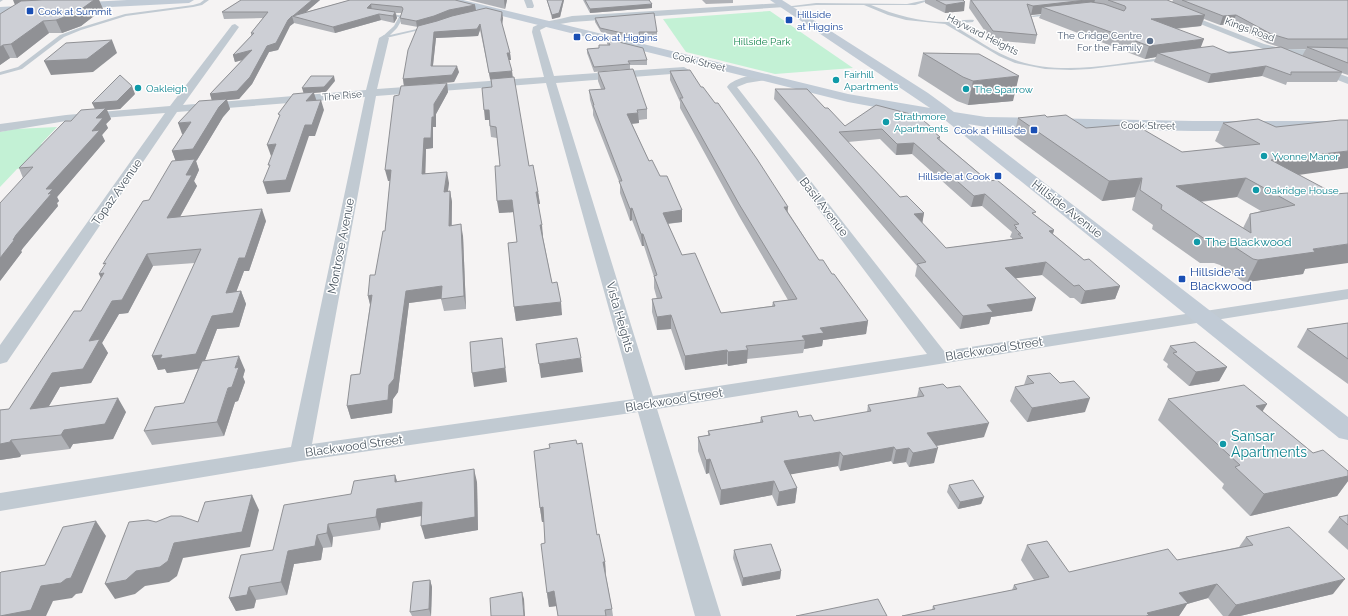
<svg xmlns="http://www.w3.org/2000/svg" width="1348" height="616" viewBox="0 0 1348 616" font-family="Raleway,sans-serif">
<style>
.green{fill:#c3f1d5}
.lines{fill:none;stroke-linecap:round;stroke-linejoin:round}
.service{fill:#c1cad2;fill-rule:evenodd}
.minor{fill:#c1cad2;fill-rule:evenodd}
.secondary{fill:#c1cbd6;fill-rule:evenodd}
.wall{fill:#b0b2b7;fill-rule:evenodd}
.shaded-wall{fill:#909195}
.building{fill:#cdcfd5;stroke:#909195;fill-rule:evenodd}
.transit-dot{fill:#1a4fb4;stroke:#fff;stroke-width:1.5}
.service-dot{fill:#5c6f8a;stroke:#fff;stroke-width:1.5}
.culture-dot{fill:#0f9aa8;stroke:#fff;stroke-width:1.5}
.labels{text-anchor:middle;stroke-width:3;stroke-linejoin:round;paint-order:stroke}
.far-transit-label{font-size:10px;fill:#164399;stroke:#fff;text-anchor:start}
.far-street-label{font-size:10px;fill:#4a5661;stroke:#fff}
.far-service-label{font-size:10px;fill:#4e5e75;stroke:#fff;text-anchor:end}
.far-park-label{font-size:10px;fill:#17864f;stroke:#fff}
.far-culture-label{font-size:10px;fill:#0d838f;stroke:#fff;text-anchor:start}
.street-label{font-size:12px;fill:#4a5661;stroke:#fff}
.culture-label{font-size:12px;fill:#0d838f;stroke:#fff;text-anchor:start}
.transit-label{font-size:12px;fill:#164399;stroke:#fff;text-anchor:start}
.near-culture-label{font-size:14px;fill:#0d838f;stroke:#fff;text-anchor:start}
</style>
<rect width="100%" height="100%" fill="#f5f3f3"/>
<!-- green -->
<g class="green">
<polygon points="770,11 853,68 775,74 686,52 663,19"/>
<polygon points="57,127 41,144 60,143 23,168 17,169 0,187 0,132 15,129"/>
</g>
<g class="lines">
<!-- service -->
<g class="service">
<polygon points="0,0 3,0 0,2"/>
<polygon points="204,0 209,0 202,5 193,7 126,16 81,30 64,37 22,69 0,75 0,72 18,67 60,35 79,28 125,14 193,5 200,3"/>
<path d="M926 0H931L915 5H871C895 15 920 22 946 22 956 22 965 19 974 20L973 22 951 24C972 36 994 53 1018 61 1064 76 1117 63 1164 58L1166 59 1164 60 1090 69 1071 70 1045 69 1015 63 999 56 945 24 906 20 888 15 864 5H816L786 8 784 7 816 3 907 4Z"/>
<polygon points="385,13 404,16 397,28 390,35 426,27 428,28 382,39 382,37 394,26 399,17 384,15"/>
<polygon points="1051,13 1052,15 1033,17 1031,16"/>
<polygon points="1254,50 1256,50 1256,52 1216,54 1214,53 1216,52"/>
</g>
<!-- minor -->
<g class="minor">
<polygon points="524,0 532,0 534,6 533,8 527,8"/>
<polygon points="1140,0 1151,0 1264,44 1276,47 1291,49 1348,50 1348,56 1293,55 1292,58 1286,58"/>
<path d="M782 3 786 5 785 7 572 22 548 26 540 30 554 76 684 67 689 70 684 73 556 83 653 396 927 354 727 87C732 78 760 72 771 75L772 77 771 79 747 83 737 87 944 351 1348 289V299L657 409 721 616H695L638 412 300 461 0 511V493L291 447 365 97 177 112 7 362 0 364V345L165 113 66 121 0 132V124L66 115 170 106 232 25 235 24 239 27 183 105 366 90 379 38 384 35 389 38 377 89 544 77 532 32 533 27C546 20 558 20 572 16ZM546 83 634 399 312 444 376 96Z"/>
<polygon points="1318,66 1348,77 1348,84 1314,71 1313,69"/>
</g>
<!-- secondary -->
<g class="secondary">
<polygon points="127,0 194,0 189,3 71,9 66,6 71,3"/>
<polygon points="445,0 463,0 848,94 930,108 770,0 782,0 928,93 954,112 986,117 1193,121 1348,121 1348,131 1193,131 986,127 968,124 1348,417 1348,440 1339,438 945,120 848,102 446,2"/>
<polygon points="37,5 42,8 41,10 0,13 0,7"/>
</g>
</g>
<!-- wall -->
<g class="wall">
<polygon points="99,0 103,9 81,26 62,33 49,33 17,58 10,58 0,65 0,14"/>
<polygon points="241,0 320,0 306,12 350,0 475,5 476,10 503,18 502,24 510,53 511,60 509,60 529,166 538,192 540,204 538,204 543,237 552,283 562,315 516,321 514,307 517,242 514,212 499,213 500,166 497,138 491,137 489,120 485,120 492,87 480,30 478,36 436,38 433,66 459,72 454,82 404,86 403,79 418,27 401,24 400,18 402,13 396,13 397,18 394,23 381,20 335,33 294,23 290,26 278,50 269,52 252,84 239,99 227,100 230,109 223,117 197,160 196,161 199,170 194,181 197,186 180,217 266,221 249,271 244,271 236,292 241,291 246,304 239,327 217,329 205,360 245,370 243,377 245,382 238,401 235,402 224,436 152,445 144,431 184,403 198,369 167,373 165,369 158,370 152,356 195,263 153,266 128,313 119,314 102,343 108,353 91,383 60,387 49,406 126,412 113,439 73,444 70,449 21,455 20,457 0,460 0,410 9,409 81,311 149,200 176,161 172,151 183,134 182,134 212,100 210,94 242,60 235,62 233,55 251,36 251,33 263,18 224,19 222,12"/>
<polygon points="469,0 507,0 505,9"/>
<polygon points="547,0 564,0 560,17 552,19"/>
<polygon points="583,0 649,0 652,8 590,13"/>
<polygon points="702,0 733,0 733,3 706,4"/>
<polygon points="925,0 963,0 964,11 945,13 925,3"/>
<path d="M970 0H1167L1172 2 1173 0H1348V75L1342 73 1337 82H1287L1286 85 1262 76 1208 83 1154 62 1156 57 1145 59 1039 18 1041 14 1031 15 1037 35 1035 44 991 40 969 8ZM1204 19 1220 25 1232 24 1267 43 1279 47 1229 53 1201 48 1176 29 1201 26ZM1285 49H1306L1302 56Z"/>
<polygon points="595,18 657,32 657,36 640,37 640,42 601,32 595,22"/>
<polygon points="607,39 647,60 647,65 630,65 630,69 647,109 647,119 639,120 639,123 632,124 649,161 660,176 682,210 682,222 668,224 682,255 721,313 772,306 773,302 788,300 739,216 680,108 680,102 670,80 670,71 701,87 788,212 819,260 832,274 868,321 866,334 823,340 822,346 804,349 803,353 747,359 747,363 728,366 727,364 685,370 671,329 657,330 652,312 652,299 657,299 654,288 654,277 644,246 642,246 632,220 630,221 620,193 620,184 593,115 593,110 590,100 589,90 601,89 598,81 598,72 628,69 594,72 587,53 587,49 599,48 608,45 607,44"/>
<polygon points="923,53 1013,101 968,105 957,101 918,76"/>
<polygon points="447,83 448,92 436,114 436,127 433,127 433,148 426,149 425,173 449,183 448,191 450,191 452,202 452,225 463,236 466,309 444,311 441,299 409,303 398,392 393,399 392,413 351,419 347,406 360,374 370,305 368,296 375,275 385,231 390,181 388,181 399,95"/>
<path d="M775 89 845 126 936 133 940 137V140L988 181 1035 215 1054 230 1053 234 1084 260 1120 286 1115 299 1081 304 1074 298H1070L1042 275 1016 278 1032 311 991 317 989 324 960 329 915 276 917 266 774 99ZM880 139 896 155 912 154 971 207 982 206 1012 232 1010 237 1012 238V239L946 248 922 223 924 213 900 197 848 142Z"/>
<polygon points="135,94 120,109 107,110 111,119 106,124 108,128 102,135 105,141 57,197 59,201 57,203 58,206 23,248 21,251 22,252 0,281 23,178 19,168 71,121 95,109"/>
<path d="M1047 117 1086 128 1182 152 1226 148 1215 141 1223 123 1258 119 1298 175 1305 269 1303 274 1247 282 1242 281 1220 265 1214 263H1200L1152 229 1153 225 1132 210 1135 197 1102 201 1014 136 1018 118ZM1237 197 1261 211 1250 214 1243 228 1201 202Z"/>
<polygon points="1348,323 1348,384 1297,347 1307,329"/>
<polygon points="1170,346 1227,367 1219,381 1189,386 1167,367 1168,364 1163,360"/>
<polygon points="1027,376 1085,412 1027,422 1010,401 1015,387 1024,385"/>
<polygon points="919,388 984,437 936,446 934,463 909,467 906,462 893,464 891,461 840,471 838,466 790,474 797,488 795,503 777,506 772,495 720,505 709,473 706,474 698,451 698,437 708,435 708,431 760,422 761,417 799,417 814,421 867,412 868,405 917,397"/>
<polygon points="1168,399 1267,404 1262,411 1313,453 1348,471 1348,481 1337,496 1250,516 1222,488 1224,484 1158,420"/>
<polygon points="395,475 397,481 477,482 478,530 425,539 422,516 381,523 380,530 333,537 332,547 323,548 321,560 294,564 287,595 256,600 254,608 236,611 229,598 273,550 351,494"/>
<polygon points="949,485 984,497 981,504 958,509 947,492"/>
<polygon points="540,508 597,535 605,562 606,576 612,609 613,616 558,616 556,606 549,607 547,593 544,522 542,522"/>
<polygon points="1348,515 1348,550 1328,532 1339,517"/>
<polygon points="1246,537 1333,594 1240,616 1223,616 1208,598 1187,604 1179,616 932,610 933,606 1012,590 1014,585 1034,580 1021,560 1027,545 1069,572 1177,560 1239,547"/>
<polygon points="734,550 781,571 780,579 742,586 733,558"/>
<polygon points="430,580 432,587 431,616 412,616 410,612"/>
</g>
<!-- shaded-wall -->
<g class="shaded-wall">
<polygon points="13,0 100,0 99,0 103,9 81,26 62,33 56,20 15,5"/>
<polygon points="312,0 320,0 299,18 293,16"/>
<polygon points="504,0 507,0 505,9"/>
<polygon points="563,0 564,0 560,17 552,19 552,15"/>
<polygon points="1086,0 1095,0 1094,3 1042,7 1041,14 1031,15 1033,6"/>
<polygon points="965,2 964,11 945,13 946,5"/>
<polygon points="371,4 372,11 367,8"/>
<polygon points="652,4 652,8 590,13 590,9"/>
<polygon points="475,5 476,11 436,23 417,27 416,21 449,10"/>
<polygon points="395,12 397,18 394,23 393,16"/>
<polygon points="502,12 503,18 502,25 501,20"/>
<polygon points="379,14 381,20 335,33 333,27"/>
<polygon points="1205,15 1201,26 1147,31 1151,19"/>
<polygon points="1236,15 1232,24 1220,25 1223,16"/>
<polygon points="292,16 294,23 290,26 278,50 269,52 252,84 239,99 227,100 230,109 223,117 197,160 196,161 199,170 194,181 197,186 172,231 167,218 176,162 172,151 212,101 210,94 267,46 288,20"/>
<polygon points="43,21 49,33 17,58 11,44"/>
<polygon points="480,24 480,30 478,36 436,38 432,73 431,66 434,32"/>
<polygon points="1204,39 1199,52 1158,53 1156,57 1145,59 1149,46"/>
<polygon points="112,40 117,53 93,72 51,75 44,61"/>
<polygon points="3,45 10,58 0,65 0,47"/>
<polygon points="252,50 254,57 235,62 233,55"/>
<polygon points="507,53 510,53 511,60 508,60"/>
<polygon points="457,66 459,72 454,82 404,86 403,79"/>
<polygon points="1266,66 1262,76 1208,83 1211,74"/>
<polygon points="512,71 513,78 490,79 489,73"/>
<polygon points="334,76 335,81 326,92 314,93 317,102 306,101 302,88"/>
<polygon points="1019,76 1013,101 968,105 973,81"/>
<polygon points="447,83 448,92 436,114 436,127 433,127 433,148 426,149 425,185 422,174 424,138 432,117 434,104"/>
<polygon points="132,86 135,94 120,109 107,110 111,119 106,124 108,128 102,135 105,141 57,197 59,201 57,203 58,206 23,248 21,251 22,252 0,281 0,258 46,189 92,131 96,118 96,111 92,103"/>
<polygon points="321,100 324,110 315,136 309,136 290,192 267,194 263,182 305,125"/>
<polygon points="484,110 489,110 490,120 485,120"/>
<polygon points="638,113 639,123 628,124 627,114"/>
<polygon points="191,122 195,133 182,134 178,123"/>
<polygon points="914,143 912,154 896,155 897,144"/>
<polygon points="276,144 280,155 271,156 267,145"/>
<polygon points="1348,151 1348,168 1262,180 1271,160"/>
<polygon points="385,170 391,170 393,180 388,181"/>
<polygon points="447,172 449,183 446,203 444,192"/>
<polygon points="1142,178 1135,197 1102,201 1109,181"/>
<polygon points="1246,178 1237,197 1168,205 1176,186"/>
<polygon points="450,191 452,202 451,237 449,226"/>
<polygon points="536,192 538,192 540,204 538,204"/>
<polygon points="985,194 982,206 971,207 974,196"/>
<polygon points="512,200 514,212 499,213 497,201"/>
<polygon points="784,207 788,207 787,219"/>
<polygon points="632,208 632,220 630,221 630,209"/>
<polygon points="262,209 266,221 249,271 244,271 231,306 226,293 239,258"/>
<polygon points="682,210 682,222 663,224 663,213"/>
<polygon points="924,213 922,225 914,214"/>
<polygon points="461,224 463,236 466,309 464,296"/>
<polygon points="540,225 542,225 543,237 542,237"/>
<polygon points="1054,230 1050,242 1049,231"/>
<polygon points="641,234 643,234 644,246 642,246"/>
<polygon points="1348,244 1348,263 1305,269 1303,274 1247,282 1258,260 1313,249"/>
<polygon points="147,254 153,266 128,313 119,314 102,343 108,353 91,383 60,387 39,423 30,409 52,373 89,341 112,301"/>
<polygon points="1046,262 1042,275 1002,280 1005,268"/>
<polygon points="104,273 105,287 99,274"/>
<polygon points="442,286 445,298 409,303 398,392 393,399 392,413 351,419 347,406 389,385 406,291"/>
<polygon points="1120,286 1115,299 1081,304 1085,291"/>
<polygon points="241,291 246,304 239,327 217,329 202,368 167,373 165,369 158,370 152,356 212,316"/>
<polygon points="372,295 371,308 368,296"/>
<polygon points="1036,298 1032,311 991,317 989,324 960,329 963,316 987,305"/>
<polygon points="561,302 562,315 516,321 514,307"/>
<polygon points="671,315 671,329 657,330 657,317"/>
<polygon points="868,321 866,334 823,340 822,346 804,349 805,340 802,336 820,328"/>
<polygon points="502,338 507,382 474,387 472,373"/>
<polygon points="727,350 727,364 685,370 685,356"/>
<polygon points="748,350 747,363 728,366 728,352"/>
<polygon points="239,356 245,370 243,377 245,382 238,401 235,402 224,436 217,422"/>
<polygon points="581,358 583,372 541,378 539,364"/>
<polygon points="1227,367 1219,381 1189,386 1196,372"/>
<polygon points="118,398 126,412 113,439 73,444 70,449 61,435 64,430"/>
<polygon points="1090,398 1085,412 1027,422 1032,408"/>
<polygon points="1267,404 1255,424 1256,406"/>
<polygon points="989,423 984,437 924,448 927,433"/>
<polygon points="11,440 21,455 20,457 0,460 0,444"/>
<polygon points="894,447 891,461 840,471 843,456"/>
<polygon points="909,448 906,462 893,464 896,450"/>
<polygon points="938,448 934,463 909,467 913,453"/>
<polygon points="840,452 838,466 782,476 784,461"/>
<polygon points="710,459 709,473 706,474 706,460"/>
<polygon points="474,469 477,482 478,530 425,539 421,526"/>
<polygon points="395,475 399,488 395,482"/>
<polygon points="1348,476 1348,481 1337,496 1250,516 1264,494"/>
<polygon points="774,481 772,495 720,505 721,490"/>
<polygon points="797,488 795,503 777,506 779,492"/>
<polygon points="252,495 259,510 250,547 183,558 177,576 169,582 145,586 135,594 115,599 105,584 174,543"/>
<polygon points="984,497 981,504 958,509 960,502"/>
<polygon points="422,502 426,515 381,523 380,530 376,517 377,509"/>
<polygon points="543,507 545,522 542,522 540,508"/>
<polygon points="96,521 106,536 82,593 76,594 72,598 53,601 46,616 0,616 41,586"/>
<polygon points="328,524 333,537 332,547 327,533"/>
<polygon points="317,535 323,548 321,560 294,564 287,595 281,582 288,551"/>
<polygon points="603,562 605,562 606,576"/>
<polygon points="781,571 780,579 742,586 743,578"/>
<polygon points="1345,579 1333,594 1240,616 1228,616 1236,605"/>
<polygon points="430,580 432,587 431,616 429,609"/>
<polygon points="1217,584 1208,598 1187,604 1179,616 1145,616 1147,613 1179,593"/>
<polygon points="249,587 256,600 254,608 236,611 229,598"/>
<polygon points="554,591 557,606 549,607 547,593"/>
<polygon points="522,592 524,599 525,616 524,616"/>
</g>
<!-- building -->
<g class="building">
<polygon points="42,0 94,0 76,13 56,20 43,21 11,44 3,45 0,47 0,14 21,1"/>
<polygon points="241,0 312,0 293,16 350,0 455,0 475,5 449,10 434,16 416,21 400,18 403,9 402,7 371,4 367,8 395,12 393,16 379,14 333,27 292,16 288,20 276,43 267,46 250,77 237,91 210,94 252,50 233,55 254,33 251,33 268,12 222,12"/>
<polygon points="547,0 563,0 559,13 552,15"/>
<polygon points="585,0 649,0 652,4 590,9"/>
<polygon points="936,0 963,0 965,2 946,5"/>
<polygon points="971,0 1086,0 1033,6 1027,4 1037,35 993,31"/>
<polygon points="1108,0 1167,0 1205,15 1151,19 1204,39 1149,46 1042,7 1091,2 1104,4 1124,11 1126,8 1125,6"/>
<polygon points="1182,0 1348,0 1348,39 1288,39 1271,34 1236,15 1223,16"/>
<polygon points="486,8 502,12 501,20 510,53 507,53 512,71 489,73 480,24 477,29 434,32 431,66 457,66 452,75 403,79 408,50 418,26 437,21 452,16"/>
<polygon points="654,13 657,32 639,32 640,37 600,28 595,18"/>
<polygon points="607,39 643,48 647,60 628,61 630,64 594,67 587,49 599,48 599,45 610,45"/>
<polygon points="112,40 87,59 44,61 66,43"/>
<polygon points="1213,46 1229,53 1281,47 1342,72 1291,72 1291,75 1266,66 1211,74 1158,53"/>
<polygon points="1307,47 1348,48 1348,63"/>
<polygon points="923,53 979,54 1019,76 973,81 963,77"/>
<polygon points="633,69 647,109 637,110 638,113 627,114 649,161 652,160 660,176 667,176 682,210 663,213 682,255 695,253 721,313 775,306 773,302 797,299 739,204 680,98 683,98 670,71 690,70 701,87 703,87 715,103 718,103 757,159 788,207 784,207 819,260 823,260 832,274 834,274 868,321 820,328 824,333 802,336 805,340 746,346 748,350 728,352 727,350 685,356 671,315 657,317 652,299 662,298 654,276 657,275 643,234 641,234 632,208 630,209 619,181 622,181 593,105 594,105 589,90 605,89 598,72"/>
<polygon points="120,75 132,86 117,101 92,103"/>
<polygon points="311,76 334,76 324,87 302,88"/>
<polygon points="514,77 529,166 533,165 538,192 536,192 542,225 540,225 552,283 557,282 561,302 514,307 508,243 517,242 512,200 497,201 495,166 500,166 496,127 490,126 489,110 484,110 482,88 492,87 491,79"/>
<polygon points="447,83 434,104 434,117 432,117 431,138 424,138 422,174 447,172 444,192 450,191 449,226 461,224 464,296 441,299 442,286 406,291 394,379 389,385 388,400 347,406 351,375 360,374 372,295 368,296 370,275 375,275 383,231 385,231 391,170 385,170 394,96 399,95 401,86"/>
<path d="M775 89H807L825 108H828L845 126 876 105 918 116 936 131H933L940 137 937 138 988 181 997 180 1036 212 1032 213 1054 230 1049 231 1084 260 1089 259 1120 286 1085 291 1079 285 1074 286 1046 262 1005 268 1036 298 987 305 993 312 963 316 917 264 926 262ZM882 129 897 144 914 143 974 196 985 194 1019 224 1014 225 1017 228H1015L1021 234H1018L1023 238 946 248 914 214 924 213 907 196 900 197 839 132Z"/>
<polygon points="314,92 306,101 321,100 312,125 305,125 286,180 263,182 270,165 268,165 276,144 267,145 280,115 278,114 293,94"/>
<polygon points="227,99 219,107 193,149 172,151 191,122 178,123 199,101"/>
<polygon points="106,108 96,118 103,118 92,131 100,130 46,189 53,189 48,194 52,193 16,235 13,240 15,239 0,258 0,203 33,167 19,168 65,121 71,121 81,110"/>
<path d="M1045 115 1047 117 1066 115 1086 128 1134 124 1182 152 1260 144 1223 123 1258 119 1276 127 1340 120H1348V151L1271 160 1335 194 1348 193V244L1313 249 1315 252 1258 260 1253 259 1230 244 1224 242H1209L1161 209 1162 205 1140 190 1142 178 1109 181 1018 118ZM1246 178 1295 205 1250 214 1251 233 1176 186Z"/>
<polygon points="195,159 186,175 192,175 167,218 262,209 245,258 239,258 226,293 241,291 233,313 212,316 196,354 160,359 162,355 152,356 201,249 147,254 122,300 112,301 89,341 100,339 83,369 52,373 30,409 118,398 105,424 64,430 61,435 11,440 10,442 0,444 0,410 9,409 74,311 81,311 104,273 99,274 106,263 103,264 143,201 149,200 172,161"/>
<polygon points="1348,323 1348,359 1307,329"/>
<polygon points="502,338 505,368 472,373 470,342"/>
<polygon points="577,338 581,358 539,364 536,344"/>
<polygon points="1195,342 1227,367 1196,372 1173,353 1177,352 1170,346"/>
<polygon points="239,356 235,368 239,367 232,387 228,388 217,422 144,431 155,407 184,403 202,361"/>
<polygon points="1050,373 1060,383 1074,381 1090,398 1032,408 1015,387 1034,383 1027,376"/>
<polygon points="943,384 947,388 960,386 989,423 927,433 938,448 913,453 909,448 896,450 894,447 843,456 840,452 784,461 797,488 779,492 774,481 721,490 710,459 706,460 698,437 710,435 708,431 763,422 761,417 797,411 799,417 811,415 814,421 871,411 868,405 924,396 919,388"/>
<polygon points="1244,385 1267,404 1256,406 1313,453 1323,450 1348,471 1348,476 1264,494 1235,467 1240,465 1168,399"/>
<polygon points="576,440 577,444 582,443 597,535 599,534 605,562 603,562 612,609 605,610 606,616 558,616 554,591 547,593 541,544 545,543 543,507 540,508 534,451 550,448 549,444"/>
<polygon points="474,469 475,517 421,526 422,502 377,509 376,517 328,524 327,533 317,535 315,546 288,551 281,582 249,587 247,595 229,598 241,555 273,550 284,505 351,494 354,481 395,475 395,482"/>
<polygon points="973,480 984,497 960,502 949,485"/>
<polygon points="252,495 242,532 174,543 168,561 160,567 136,571 126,580 105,584 129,522 148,520 156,522 171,516 181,516 198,522 205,502"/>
<polygon points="1348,515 1348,525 1339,517"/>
<polygon points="96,521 71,578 66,579 61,583 41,586 31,610 0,616 0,573 1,572 45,565 63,527"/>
<polygon points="1289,527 1345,579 1236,605 1217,584 1179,593 1188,603 1147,613 1149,615 1146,616 902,616 935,609 933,606 1017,589 1014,585 1049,577 1027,545 1047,541 1069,572 1168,549 1177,560 1253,545 1246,537"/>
<polygon points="771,544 781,571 743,578 734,550"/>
<polygon points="430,580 429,609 410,612 413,582"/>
<polygon points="522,592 524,616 491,616 490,598"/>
<polygon points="878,599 887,616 796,616"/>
</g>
<!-- markers -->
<g class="transit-dot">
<rect x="26" y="7" width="8" height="8" rx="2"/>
<rect x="785" y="16" width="8" height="8" rx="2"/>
<rect x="573" y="33" width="8" height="8" rx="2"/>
<rect x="1030" y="126" width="8" height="8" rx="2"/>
<rect x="994" y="172" width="8" height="8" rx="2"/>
<rect x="1178" y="275" width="8" height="8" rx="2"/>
</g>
<circle class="service-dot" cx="1150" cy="41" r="4"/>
<g class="culture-dot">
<circle cx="836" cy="80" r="4"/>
<circle cx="138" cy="88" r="4"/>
<circle cx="966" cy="89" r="4"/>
<circle cx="886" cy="122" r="4"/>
<circle cx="1264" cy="156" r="4"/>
<circle cx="1256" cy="190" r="4"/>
<circle cx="1197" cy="242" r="4"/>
<circle cx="1223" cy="444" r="4"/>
</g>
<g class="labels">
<!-- far-transit labels -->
<g class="far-transit-label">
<text x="38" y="15">Cook at Summit</text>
<text x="797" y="18">Hillside<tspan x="797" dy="12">at Higgins</tspan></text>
<text x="585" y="41">Cook at Higgins</text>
<text x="1026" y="134" text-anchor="end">Cook at Hillside</text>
<text x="990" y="180" text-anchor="end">Hillside at Cook</text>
</g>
<!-- far-street labels -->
<g class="far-street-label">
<text transform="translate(1250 29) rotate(20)" y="4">Kings Road</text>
<text transform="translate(983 34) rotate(27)" y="4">Hayward Heights</text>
<text transform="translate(699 61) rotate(14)" y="4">Cook Street</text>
<text transform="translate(342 95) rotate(-5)" y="4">The Rise</text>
<text transform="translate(1148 125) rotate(1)" y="4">Cook Street</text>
</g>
<!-- far-service labels -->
<g class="far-service-label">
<text x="1142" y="39">The Cridge Centre<tspan x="1142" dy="12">For the Family</tspan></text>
</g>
<!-- far-park labels -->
<g class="far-park-label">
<text x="762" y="45">Hillside Park</text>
</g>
<!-- far-culture labels -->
<g class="far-culture-label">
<text x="844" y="78">Fairhill<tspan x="844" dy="12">Apartments</tspan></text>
<text x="146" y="92">Oakleigh</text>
<text x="974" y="93">The Sparrow</text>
<text x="894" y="120">Strathmore<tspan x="894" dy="12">Apartments</tspan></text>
<text x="1272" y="160">Yvonne Manor</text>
<text x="1264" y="194">Oakridge House</text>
</g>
<!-- street labels -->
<g class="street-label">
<text transform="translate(117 192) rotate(-55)" y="4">Topaz Avenue</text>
<text transform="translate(824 207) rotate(52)" y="4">Basil Avenue</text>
<text transform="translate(1067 209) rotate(38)" y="4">Hillside Avenue</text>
<text transform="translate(341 246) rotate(-79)" y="4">Montrose Avenue</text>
<text transform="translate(620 317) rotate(74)" y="4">Vista Heights</text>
<text transform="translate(994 349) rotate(-9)" y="4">Blackwood Street</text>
<text transform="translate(674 400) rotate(-9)" y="4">Blackwood Street</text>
<text transform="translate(354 446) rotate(-8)" y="4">Blackwood Street</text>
</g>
<!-- culture labels -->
<g class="culture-label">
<text x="1205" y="246">The Blackwood</text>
</g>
<!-- transit labels -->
<g class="transit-label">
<text x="1190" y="276">Hillside at<tspan x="1190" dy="14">Blackwood</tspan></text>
</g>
<!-- near-culture labels -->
<g class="near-culture-label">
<text x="1231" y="441">Sansar<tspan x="1231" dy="16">Apartments</tspan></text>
</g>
</g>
</svg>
